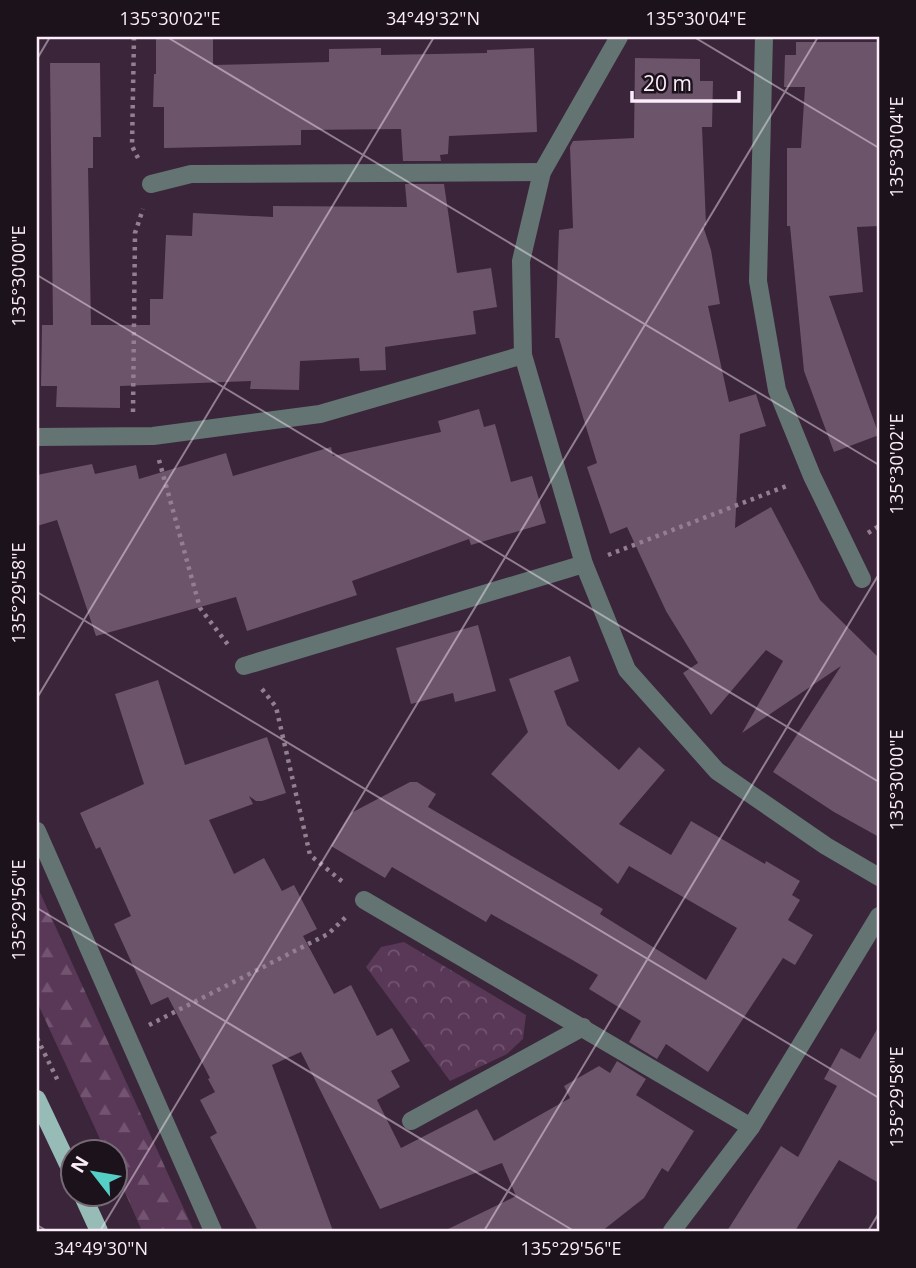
<svg xmlns="http://www.w3.org/2000/svg" width="916" height="1268" viewBox="0 0 916 1268" font-family="'Open Sans',sans-serif">
<style>
.forest{fill:url(#forest-firs)}
.park{fill:url(#park-crowns)}
.building{fill:#6c546a}
.lines{fill:none;stroke-linecap:round;stroke-linejoin:round}
.path{stroke:#928091;stroke-width:4.5;stroke-dasharray:3.5 5;stroke-linecap:butt}
.minor{stroke:#637473;stroke-width:18}
.major{stroke:#97bbb7;stroke-width:18}
.ticks{fill:none;stroke:#fbedfa;stroke-width:2;stroke-opacity:0.45}
.neatline{fill:none;stroke:#fbedfa;stroke-width:2.5}
.ticks-label{font-size:18px;text-anchor:middle;fill:#fbedfa}
</style>
<defs>
<pattern id="forest-firs" width="22" height="20" patternUnits="userSpaceOnUse" patternTransform="scale(1.75)"><rect width="22" height="20" fill="#593757"/><path d="M5 1l3.5 6h-7zM16 11l3.5 6h-7z" fill="#725470"/></pattern>
<pattern id="park-crowns" width="20" height="18" patternUnits="userSpaceOnUse" patternTransform="scale(1.75)"><rect width="20" height="18" fill="#593757"/><path d="M2 6a3 3 0 1 1 6 0M12 15a3 3 0 1 1 6 0" fill="none" stroke="#725470"/></pattern>
</defs>
<rect width="100%" height="100%" fill="#3b253a"/>
<!-- forest -->
<polygon class="forest" points="37,886 194,1231 142,1231 116,1172 116,1152 106,1152 37,1002"/>
<!-- park -->
<polygon class="park" points="404,942 526,1015 523,1039 507,1054 450,1081 366,967 381,947"/>
<!-- building -->
<g class="building">
<polygon points="156,37 213,37 213,65 329,62 329,49 381,48 381,55 487,53 487,50 534,48 537,132 449,136 448,154 440,155 441,161 403,161 401,129 301,130 301,145 164,148 164,107 153,107 154,74 156,74"/>
<polygon points="796,42 879,42 879,226 857,227 863,292 829,296 879,435 834,452 804,371 790,226 787,226 787,148 801,148 805,87 784,87 785,55 796,55"/>
<polygon points="635,58 700,59 700,81 713,81 712,127 702,127 706,225 703,226 711,250 720,304 708,306 729,402 756,394 766,426 740,434 735,528 771,507 820,600 879,658 879,837 834,812 773,772 841,666 742,733 783,661 766,650 711,715 683,673 698,663 666,611 627,527 610,534 587,467 597,463 559,338 555,338 559,230 573,228 570,147 573,141 634,138"/>
<polygon points="50,63 100,63 101,137 93,137 93,168 88,168 91,325 150,325 150,299 163,299 166,235 192,236 193,213 273,217 273,206 407,207 405,184 444,184 457,273 491,268 497,307 473,311 476,334 385,347 386,370 360,371 359,358 300,361 299,390 250,389 251,381 120,386 120,408 56,407 57,386 41,386 42,325 53,325"/>
<polygon points="479,409 484,427 495,424 511,482 532,476 546,523 471,545 469,539 352,581 357,595 247,631 236,597 96,636 57,520 37,526 37,475 92,464 95,474 136,465 139,479 226,453 233,476 331,447 333,456 441,432 438,421"/>
<polygon points="478,625 496,691 455,702 453,693 411,704 396,648"/>
<polygon points="570,656 579,681 554,691 567,725 619,770 639,747 665,770 619,824 671,855 691,821 765,864 766,861 800,881 792,895 800,900 788,920 813,935 795,965 783,958 708,1072 666,1044 657,1059 629,1042 641,1021 589,989 598,975 569,958 491,914 486,922 392,867 385,878 331,846 351,813 410,782 417,782 436,794 428,807 603,909 600,914 706,980 737,928 629,866 618,884 491,774 528,732 509,679"/>
<polygon points="158,680 185,765 267,737 286,793 262,801 256,801 249,796 253,804 209,820 234,874 264,858 282,891 294,885 317,929 303,936 334,994 351,985 377,1036 392,1028 410,1061 391,1071 400,1087 377,1100 401,1148 477,1109 494,1141 570,1098 564,1086 599,1066 610,1073 617,1061 646,1079 636,1095 694,1131 668,1172 662,1168 644,1198 602,1231 444,1231 516,1196 502,1163 380,1209 301,1052 272,1065 333,1231 258,1231 210,1137 217,1133 200,1100 215,1092 208,1079 210,1078 168,997 151,1005 114,924 131,916 100,847 96,849 80,813 144,784 115,694"/>
<polygon points="879,1026 879,1183 839,1160 795,1231 727,1231 781,1146 798,1157 837,1086 824,1079 841,1048 860,1059"/>
</g>
<g class="lines">
<!-- path -->
<g class="path">
<polyline points="134,37 132,146 140,162"/>
<polyline points="133,412 135,233 143,209"/>
<polyline points="159,460 200,608 229,646"/>
<polyline points="868,533 879,526"/>
<polyline points="608,555 789,485"/>
<polyline points="262,689 276,707 310,855 344,883"/>
<polyline points="149,1025 328,934 346,917"/>
<polyline points="37,1038 58,1081"/>
</g>
<!-- minor -->
<g class="minor">
<polyline points="619,37 542,172 521,261 523,355 584,564 627,670 717,771 826,846 879,877"/>
<polyline points="764,37 758,281 777,390 812,476 862,579"/>
<polyline points="151,184 191,174 542,172"/>
<polyline points="37,437 153,436 320,414 523,355"/>
<polyline points="244,666 584,564"/>
<polyline points="37,831 213,1231"/>
<polyline points="364,900 751,1127"/>
<polyline points="411,1121 583,1027"/>
<polyline points="672,1231 751,1127 879,916"/>
</g>
<!-- major -->
<g class="major">
<polyline points="37,1099 74,1177"/>
<polyline points="82,1194 99,1231"/>
</g>
</g>
<!-- ticks -->
<path class="ticks" d="M167 37 879 465M694 37 879 148M37 59 50 37M37 275 879 782M37 592 879 1098M37 698 434 37M37 908 574 1231M37 1225 47 1231M100 1231 818 37M484 1231 879 574M868 1231 879 1213"/>
<!-- border -->
<rect width="916" height="1268" fill="none" stroke="#1c121b" stroke-width="77"/>
<!-- north arrow -->
<g transform="translate(94 1173) rotate(301)"><circle r="33" fill="#1c121b" stroke="#756a74" stroke-width="2"/>
<path d="M0-5L12 26L0 18L-12 26Z" fill="#55cec5"/>
<text y="-10" font-size="19" font-weight="bold" text-anchor="middle" fill="#fbedfa">N</text>
</g>
<!-- scale -->
<path d="M632 91v10h107v-10" fill="none" stroke="#fbedfa" stroke-width="3.5"/>
<text x="643" y="91" font-size="21" fill="#fbedfa" stroke="#1c121b" stroke-width="5" paint-order="stroke">20 m</text>
<rect x="38" y="38" width="840" height="1192" class="neatline"/>
<g class="ticks-label">
<text x="170" y="25">135°30'02"E</text>
<text x="433" y="25">34°49'32"N</text>
<text x="696" y="25">135°30'04"E</text>
<text transform="translate(897 147) rotate(-90)" y="6">135°30'04"E</text>
<text transform="translate(19 276) rotate(-90)" y="6">135°30'00"E</text>
<text transform="translate(897 464) rotate(-90)" y="6">135°30'02"E</text>
<text transform="translate(19 593) rotate(-90)" y="6">135°29'58"E</text>
<text transform="translate(897 780) rotate(-90)" y="6">135°30'00"E</text>
<text transform="translate(19 910) rotate(-90)" y="6">135°29'56"E</text>
<text transform="translate(897 1097) rotate(-90)" y="6">135°29'58"E</text>
<text x="101" y="1255">34°49'30"N</text>
<text x="571" y="1255">135°29'56"E</text>
</g>
</svg>
